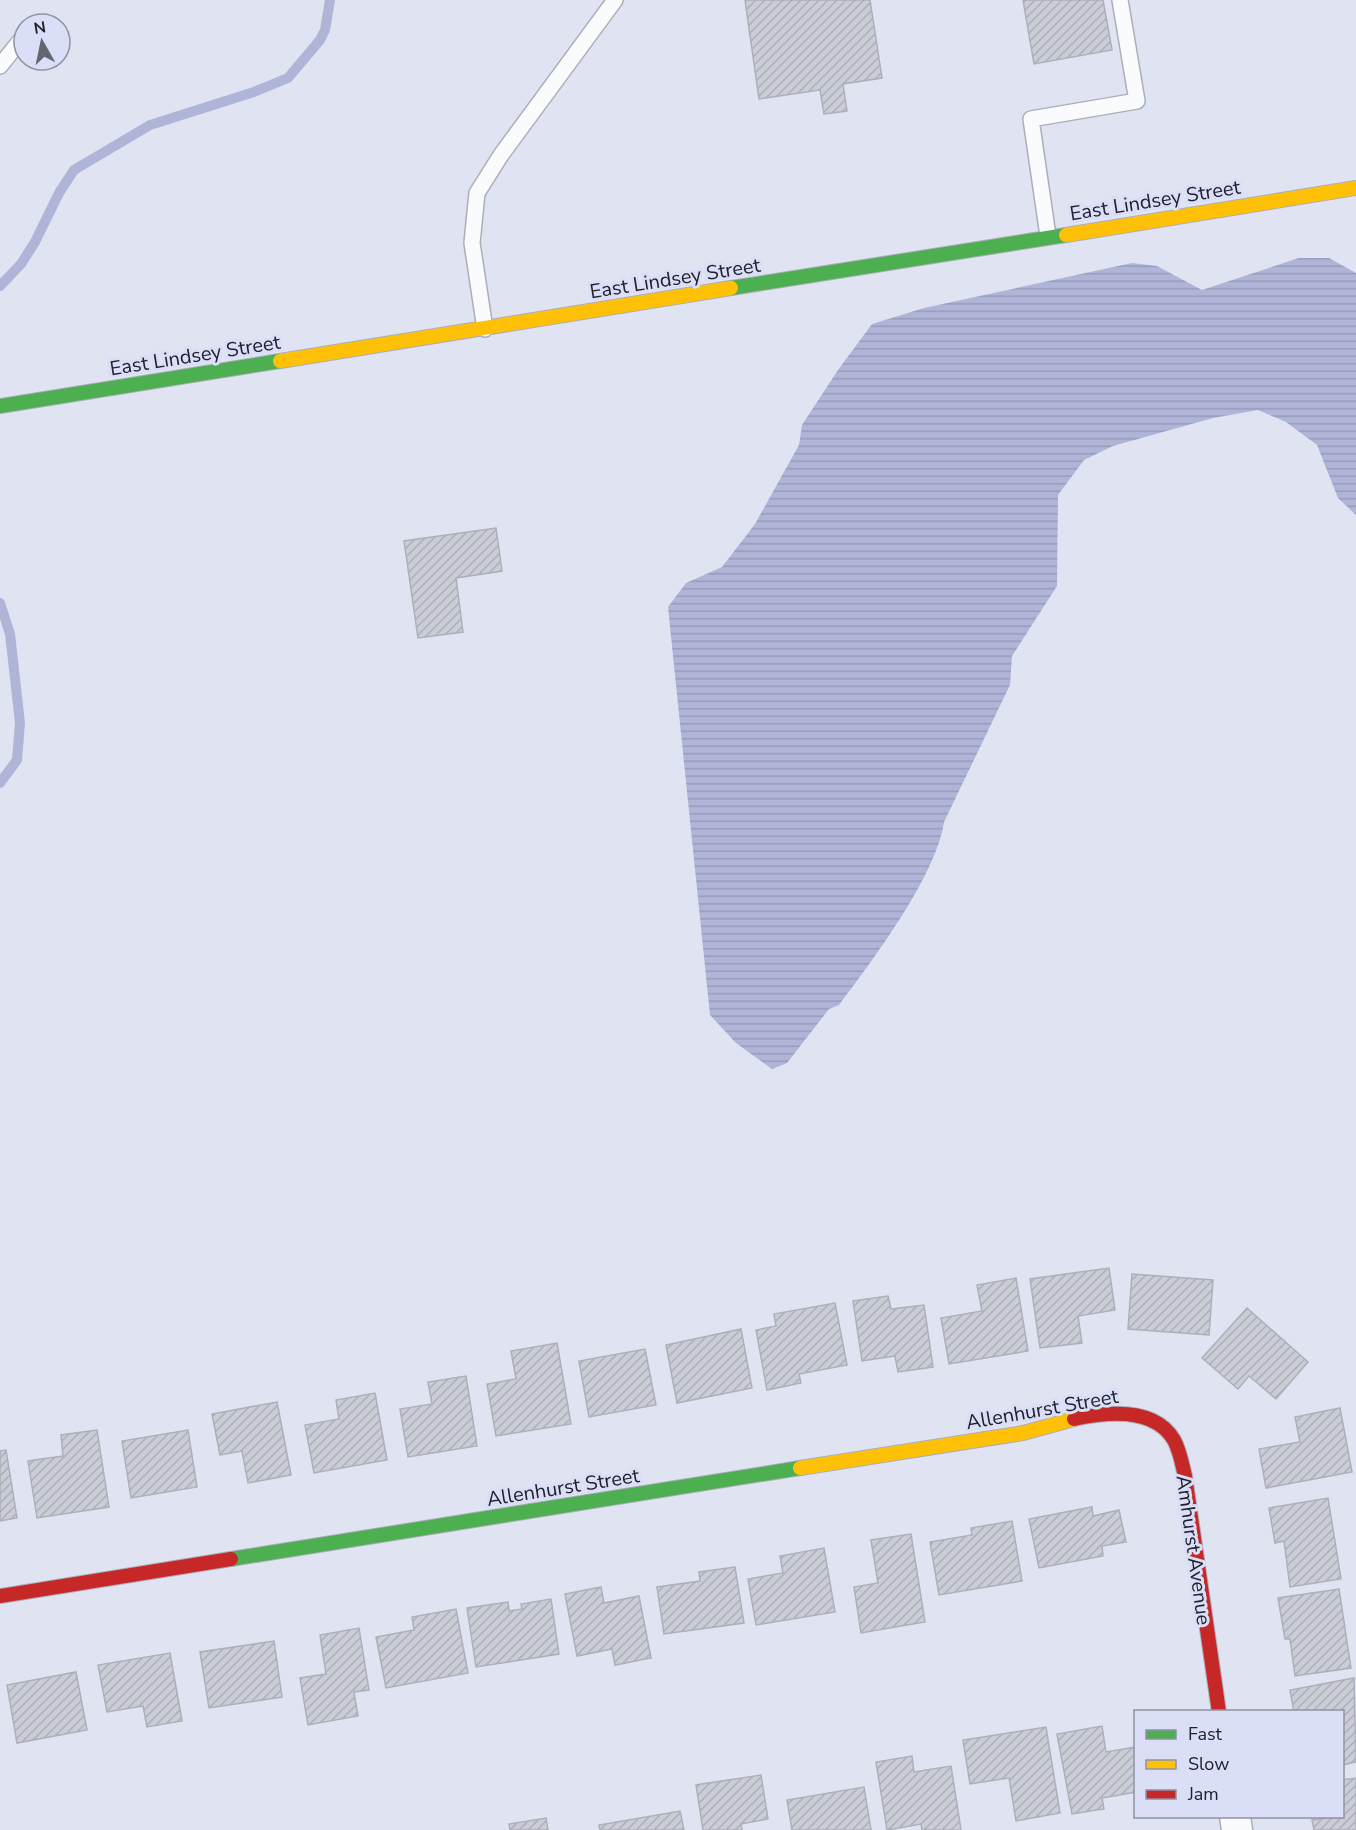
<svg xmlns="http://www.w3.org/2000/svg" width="1356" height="1830" viewBox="0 0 1356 1830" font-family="'Nunito Sans',sans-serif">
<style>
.water{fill:url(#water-rules)}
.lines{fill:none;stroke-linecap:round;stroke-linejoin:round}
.stream{stroke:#b0b5d8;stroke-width:10}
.building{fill:url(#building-hatch);stroke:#adafba;stroke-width:1.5}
.lane-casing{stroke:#acaeb9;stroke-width:18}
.street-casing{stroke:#acaeb9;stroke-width:33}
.fast-casing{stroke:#acaeb9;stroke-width:16}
.slow-casing{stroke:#acaeb9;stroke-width:16}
.jam-casing{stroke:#acaeb9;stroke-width:16}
.lane{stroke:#fafbfd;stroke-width:15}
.street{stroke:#fafbfd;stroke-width:30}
.fast{stroke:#4caf50;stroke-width:14}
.slow{stroke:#ffc107;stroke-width:14}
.jam{stroke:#c62828;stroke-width:14}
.labels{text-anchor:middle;stroke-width:6;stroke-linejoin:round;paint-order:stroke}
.street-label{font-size:20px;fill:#20212b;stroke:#dadef7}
</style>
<defs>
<pattern id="water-rules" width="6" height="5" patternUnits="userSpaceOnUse" patternTransform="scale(1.5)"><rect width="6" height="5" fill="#b0b5d8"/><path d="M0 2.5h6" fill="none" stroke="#979bba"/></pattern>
<pattern id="building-hatch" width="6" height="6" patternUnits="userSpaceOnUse" patternTransform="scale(1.5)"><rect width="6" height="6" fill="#caccd6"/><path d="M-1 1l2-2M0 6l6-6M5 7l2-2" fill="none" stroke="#adafb8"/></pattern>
</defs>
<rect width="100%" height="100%" fill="#e0e3f1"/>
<!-- water -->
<path class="water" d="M1299 258H1329L1356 273V515L1338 498 1317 445 1286 422 1258 410 1213 418 1113 446 1084 460 1058 495 1057 586 1012 656 1010 685 944 822C936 876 873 960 839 1005L829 1009 787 1063 772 1069 736 1043 710 1015 668 607 686 583 722 567 755 524 799 445 802 425 838 370 872 324 924 308 1132 263 1157 266 1202 290Z"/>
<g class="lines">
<!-- stream -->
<g class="stream">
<polyline points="0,286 21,264 35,242 59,193 74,170 150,125 254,92 288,78 320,40 325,30 330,0"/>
<polyline points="0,603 10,634 20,723 17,760 0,783"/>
</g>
</g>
<!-- building -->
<g class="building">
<polygon points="745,0 870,0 882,78 843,84 847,111 824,114 820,90 759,99"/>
<polygon points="1023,0 1103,0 1112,50 1034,64"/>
<polygon points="496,528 502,571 456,578 463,632 418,638 404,541"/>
<polygon points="1109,1268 1115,1310 1078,1316 1082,1343 1040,1348 1030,1279"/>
<polygon points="1132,1274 1213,1280 1209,1335 1128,1329"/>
<polygon points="1016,1278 1028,1351 949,1364 941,1318 982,1311 977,1285"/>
<polygon points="888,1296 891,1309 924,1305 933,1367 898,1372 895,1356 862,1361 853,1301"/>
<polygon points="835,1303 847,1365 799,1374 801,1383 767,1390 756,1330 776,1326 774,1314"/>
<polygon points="1247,1308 1308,1362 1276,1399 1249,1376 1238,1389 1202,1358"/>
<polygon points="741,1329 752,1388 677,1403 666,1345"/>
<polygon points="557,1343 571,1424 496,1436 487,1384 516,1379 511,1351"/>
<polygon points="645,1349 656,1405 589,1417 579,1361"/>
<polygon points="466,1376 477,1446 408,1457 400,1409 432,1404 428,1382"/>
<polygon points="375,1393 387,1460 314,1473 305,1425 339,1419 336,1400"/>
<polygon points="277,1402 291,1475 248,1483 242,1451 220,1455 212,1414"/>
<polygon points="1340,1408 1352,1472 1266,1488 1259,1449 1300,1442 1295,1417"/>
<polygon points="97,1430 109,1507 37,1518 28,1461 63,1456 61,1435"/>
<polygon points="188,1430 197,1487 131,1498 122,1441"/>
<polygon points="6,1450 17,1518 0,1521 0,1451"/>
<polygon points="1328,1498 1341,1579 1290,1587 1284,1541 1275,1543 1269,1508"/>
<polygon points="1092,1507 1093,1516 1119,1510 1126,1542 1102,1546 1103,1556 1039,1568 1029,1519"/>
<polygon points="1012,1521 1022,1581 939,1595 930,1542 972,1535 971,1528"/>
<polygon points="911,1534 925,1622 861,1633 854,1587 878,1583 871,1540"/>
<polygon points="824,1548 835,1612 756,1625 748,1579 783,1573 780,1556"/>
<polygon points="735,1567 744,1623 664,1634 657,1587 700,1581 699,1572"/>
<polygon points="601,1587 604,1603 639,1596 651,1658 615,1665 612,1649 577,1656 565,1594"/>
<polygon points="1339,1589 1351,1668 1295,1676 1290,1639 1285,1639 1278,1598"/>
<polygon points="551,1599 559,1654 476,1667 467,1608 508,1602 509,1611 522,1609 521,1604"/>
<polygon points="456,1609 468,1673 386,1688 376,1637 414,1630 412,1617"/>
<polygon points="359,1628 369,1690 354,1692 358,1716 308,1725 300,1678 326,1674 320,1635"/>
<polygon points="274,1641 282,1697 209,1708 200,1652"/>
<polygon points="170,1653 182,1721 147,1727 143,1706 107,1712 98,1665"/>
<polygon points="76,1672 87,1730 17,1743 7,1685"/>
<polygon points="1354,1678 1356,1762 1342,1765 1342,1712 1294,1712 1290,1690"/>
<polygon points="1102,1726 1106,1752 1136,1747 1136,1792 1102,1798 1104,1809 1072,1814 1057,1734"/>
<polygon points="1046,1727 1060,1813 1016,1821 1009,1778 970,1784 963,1740"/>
<polygon points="912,1756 914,1772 951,1766 961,1830 922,1830 921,1824 887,1830 876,1762"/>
<polygon points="761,1775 768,1819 741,1824 742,1830 703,1830 696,1785"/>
<polygon points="1356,1778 1356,1830 1314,1830 1312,1820 1342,1816 1342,1780"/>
<polygon points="864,1787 871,1830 792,1830 787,1800"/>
<polygon points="680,1811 684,1830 600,1830 599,1825"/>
<polygon points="546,1818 548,1830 510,1830 509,1824"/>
</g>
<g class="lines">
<defs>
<g id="lane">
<polyline points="0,66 24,36"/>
<polyline points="1048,236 1031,119 1137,101 1120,0"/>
<polyline points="485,329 472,243 477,193 501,155 615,0"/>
</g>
<polyline id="street" points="1235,1816 1237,1830"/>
<g id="fast">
<polyline points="731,288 1066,235"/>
<polyline points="0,406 280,361"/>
<polyline points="231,1559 800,1468"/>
</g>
<g id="slow">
<polyline points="1066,235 1356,188"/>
<polyline points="280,361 731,288"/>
<polyline points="800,1468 1023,1433 1074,1419"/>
</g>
<g id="jam">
<path d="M1074 1419C1106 1412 1154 1406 1174 1440 1180 1451 1182 1464 1185 1476L1219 1712"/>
<polyline points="0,1596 231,1559"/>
</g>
</defs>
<!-- lane casing -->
<use href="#lane" class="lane-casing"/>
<!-- street casing -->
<use href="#street" class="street-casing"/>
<!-- fast casing -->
<use href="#fast" class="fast-casing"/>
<!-- slow casing -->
<use href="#slow" class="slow-casing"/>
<!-- jam casing -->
<use href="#jam" class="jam-casing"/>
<!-- lane -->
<use href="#lane" class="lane"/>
<!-- street -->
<use href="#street" class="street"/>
<!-- fast -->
<use href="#fast" class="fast"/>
<!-- slow -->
<use href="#slow" class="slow"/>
<!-- jam -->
<use href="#jam" class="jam"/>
</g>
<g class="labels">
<!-- street labels -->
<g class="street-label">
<text transform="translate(1155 200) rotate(-9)" y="7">East Lindsey Street</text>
<text transform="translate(675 278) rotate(-9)" y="7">East Lindsey Street</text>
<text transform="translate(195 355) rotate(-9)" y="7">East Lindsey Street</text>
<text transform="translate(1042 1409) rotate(-10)" y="7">Allenhurst Street</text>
<text transform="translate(563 1487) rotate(-9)" y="7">Allenhurst Street</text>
<text transform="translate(1194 1550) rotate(82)" y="7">Amhurst Avenue</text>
</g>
</g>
<!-- legend -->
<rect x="1134" y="1710" width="210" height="108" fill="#dadef7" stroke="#9092a5" stroke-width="1.5"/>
<rect x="1146" y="1730" width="30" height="9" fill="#4caf50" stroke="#9092a5" stroke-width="1.5"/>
<text x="1188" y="1740" font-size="18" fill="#20212b">Fast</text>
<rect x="1146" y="1760" width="30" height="9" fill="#ffc107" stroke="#9092a5" stroke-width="1.5"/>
<text x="1188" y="1770" font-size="18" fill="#20212b">Slow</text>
<rect x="1146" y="1790" width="30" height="9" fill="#c62828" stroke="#9092a5" stroke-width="1.5"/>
<text x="1188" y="1800" font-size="18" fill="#20212b">Jam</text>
<!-- north arrow -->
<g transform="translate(42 42) rotate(351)"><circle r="28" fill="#dadef7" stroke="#9092a5" stroke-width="1.5"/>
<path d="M0-4.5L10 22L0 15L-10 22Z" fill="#636570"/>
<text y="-9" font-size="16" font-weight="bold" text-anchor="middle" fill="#20212b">N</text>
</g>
</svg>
